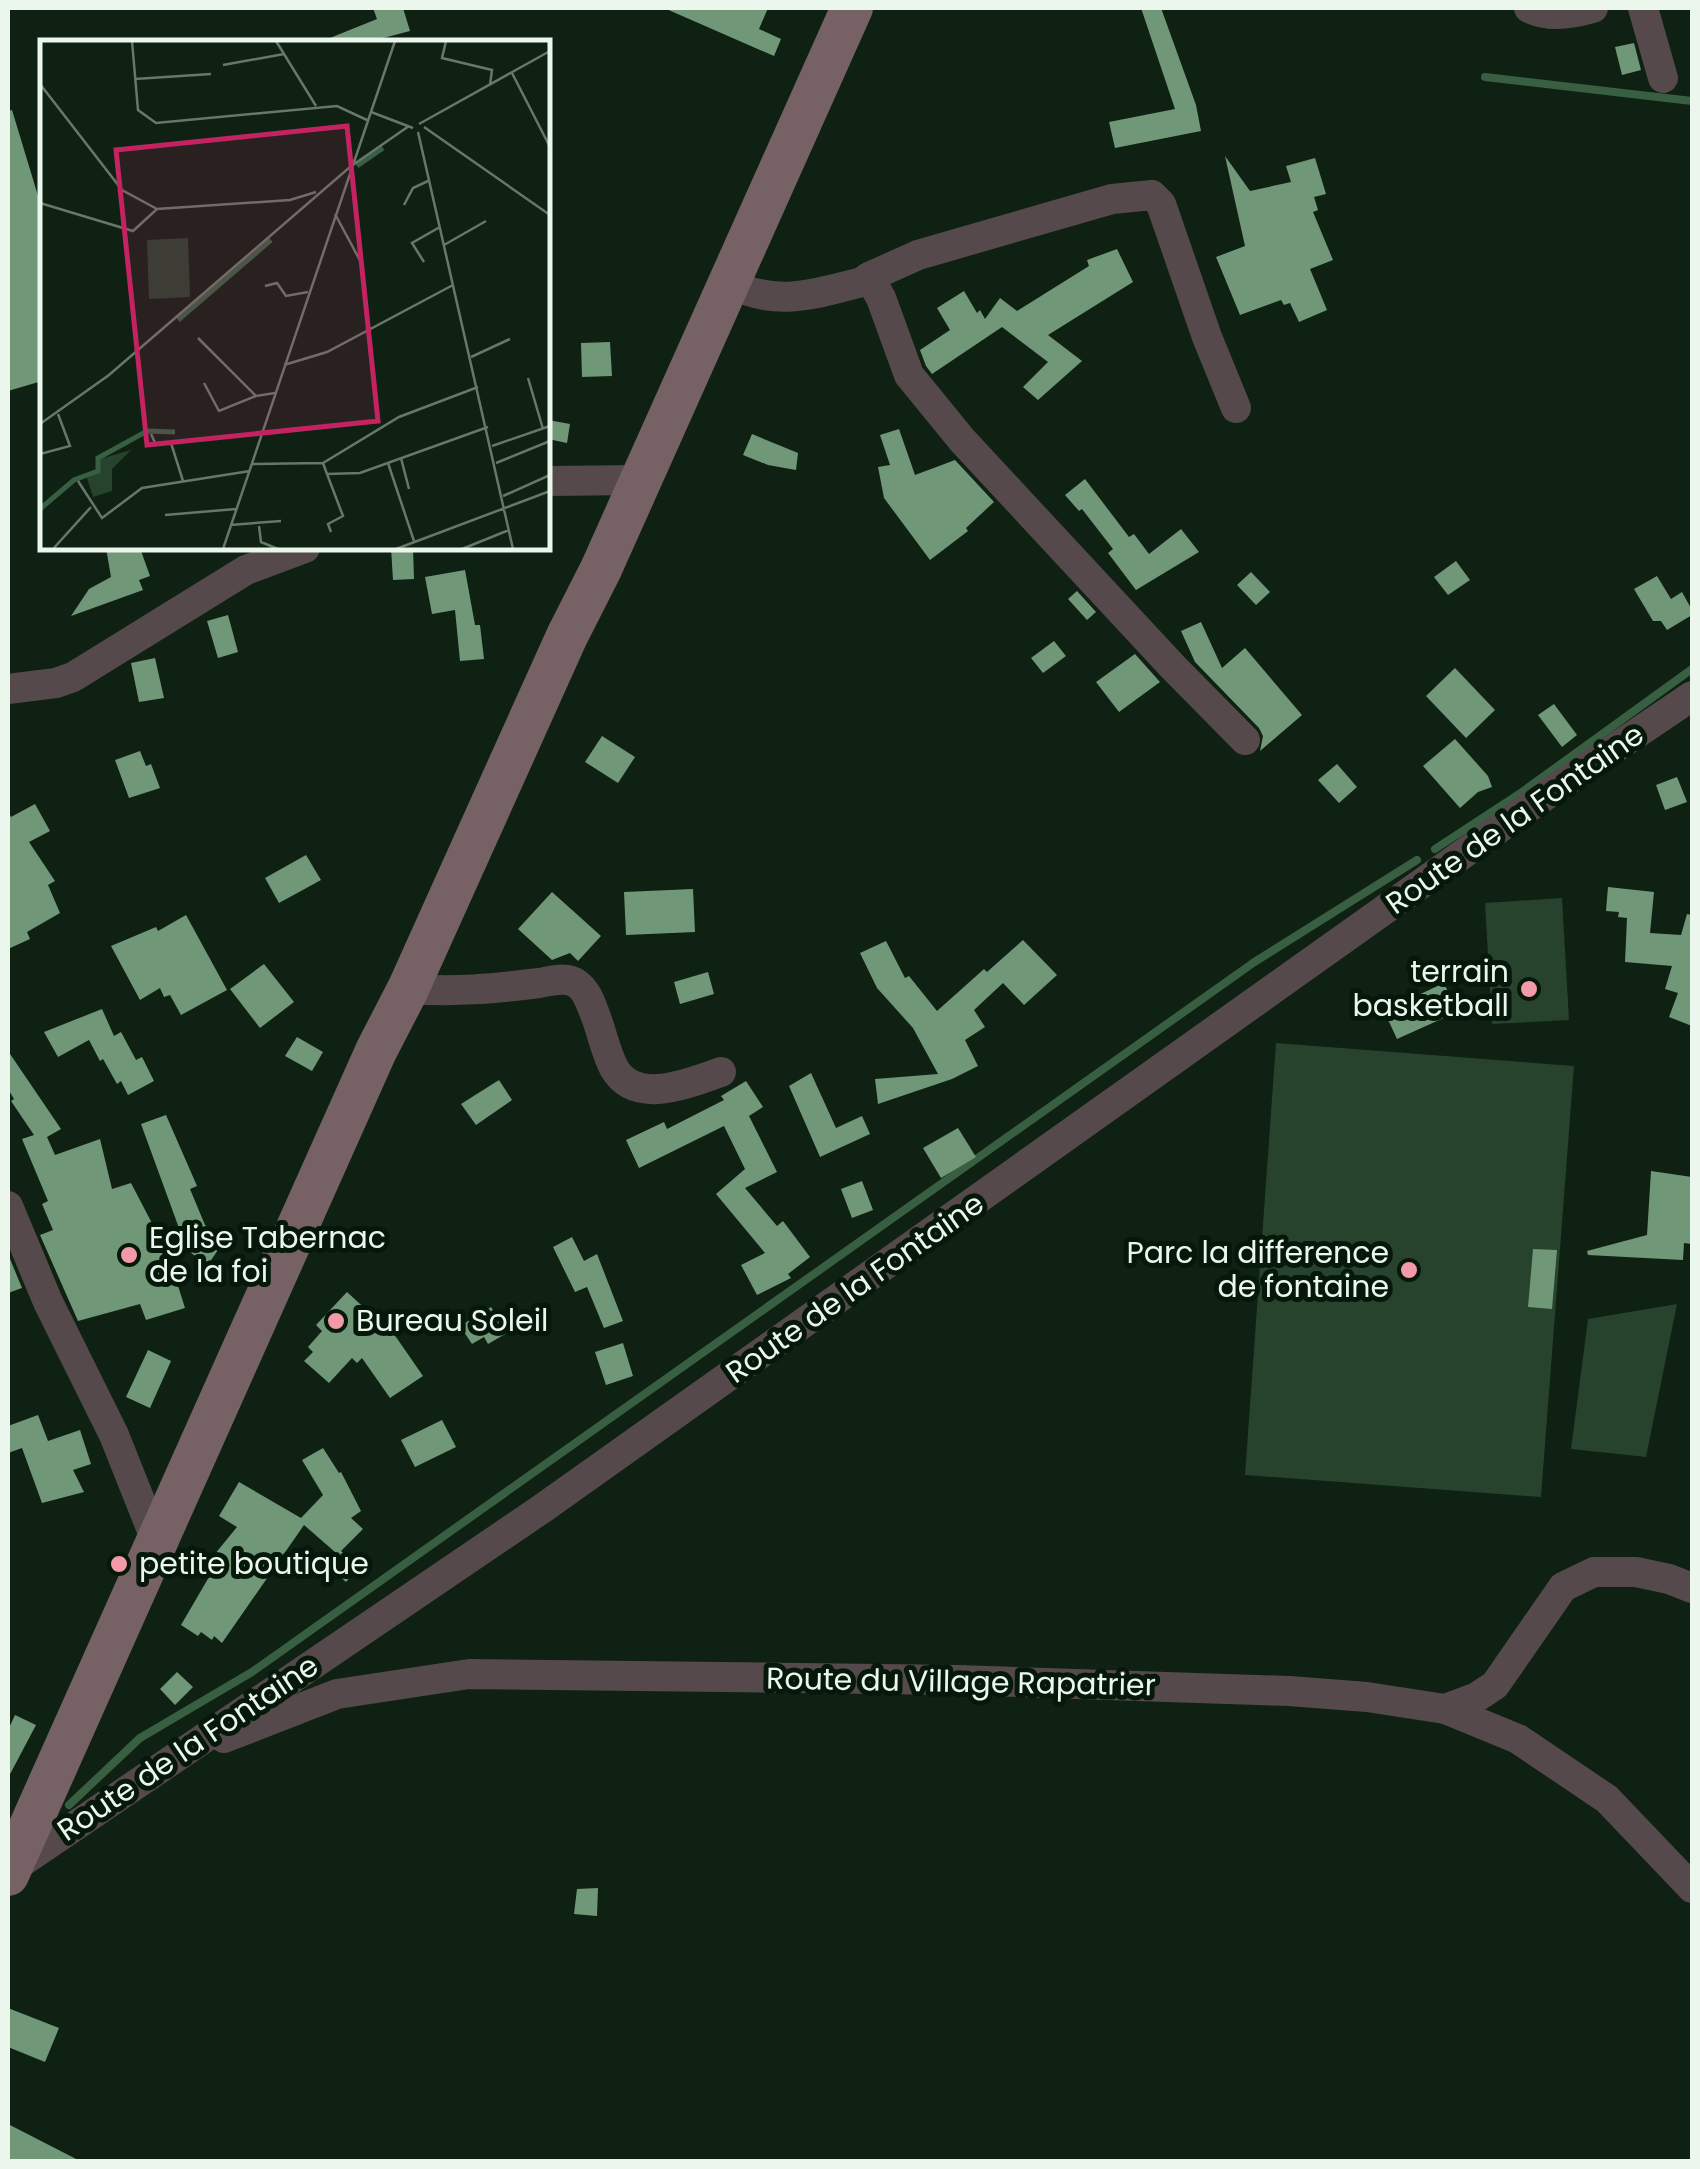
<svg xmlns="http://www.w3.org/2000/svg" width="1700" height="2169" viewBox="0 0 1700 2169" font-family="Poppins,sans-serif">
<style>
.green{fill:#27422d}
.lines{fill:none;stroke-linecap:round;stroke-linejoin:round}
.stream{stroke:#395f42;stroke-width:8}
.building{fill:#709878}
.minor{stroke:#55494b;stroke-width:30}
.secondary{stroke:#766265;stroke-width:42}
.poi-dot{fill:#f39aa8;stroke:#06180a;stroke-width:4}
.labels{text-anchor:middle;stroke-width:10;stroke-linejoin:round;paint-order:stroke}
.street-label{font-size:30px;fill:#ebf7ed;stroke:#06180a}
.poi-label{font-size:30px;fill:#ebf7ed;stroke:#06180a;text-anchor:start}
.inset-river{fill:none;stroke:#395f42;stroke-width:5}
.inset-road{fill:none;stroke:#67776a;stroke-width:2.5}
.view{fill:#c42362;fill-opacity:0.15;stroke:#c42362;stroke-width:5}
.inset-edge{fill:none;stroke:#ebf7ed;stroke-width:5}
</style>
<rect width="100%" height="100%" fill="#0f2113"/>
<!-- green -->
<g class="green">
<polygon points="1562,898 1569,1020 1492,1024 1485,903"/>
<polygon points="1276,1043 1574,1066 1541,1497 1245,1475"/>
<polygon points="1677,1304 1646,1457 1571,1449 1588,1319"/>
</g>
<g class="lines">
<!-- stream -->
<g class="stream">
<polyline points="1485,77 1692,101"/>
<polyline points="1435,849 1522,792 1692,669"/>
<polyline points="69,1805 140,1738 252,1672 1253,963 1417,860"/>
</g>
</g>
<!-- building -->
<g class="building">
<polygon points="373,8 403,8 410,31 368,42 320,42 377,19"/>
<polygon points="664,8 768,8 759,29 781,39 774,56"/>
<polygon points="1141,8 1161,8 1196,105 1201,131 1115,148 1109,122 1175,109"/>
<polygon points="1634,43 1641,70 1622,75 1615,47"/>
<polygon points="12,110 42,209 42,381 8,391 8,111"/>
<polygon points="1225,156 1250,191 1291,182 1286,166 1315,158 1326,194 1314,197 1318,210 1313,212 1333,260 1310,269 1327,310 1299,322 1290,303 1284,305 1281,300 1240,315 1216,257 1245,246"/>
<polygon points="1117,249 1133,282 1048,335 1082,361 1038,400 1023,387 1048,362 1002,327 932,374 926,366 920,350 950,330 937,308 964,291 977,313 980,310 985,319 1000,298 1017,311 1089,266 1087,260"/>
<polygon points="610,342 612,376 582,377 581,343"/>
<polygon points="548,420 570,424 567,443 548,439"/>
<polygon points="899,429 915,475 955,460 994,502 966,528 968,531 930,560 884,498 878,467 890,465 880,435"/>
<polygon points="752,434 798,453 796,470 768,465 743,455"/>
<polygon points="1085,479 1129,537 1134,534 1149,554 1181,529 1199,552 1136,590 1108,553 1113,549 1082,509 1079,511 1065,495"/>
<polygon points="106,548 140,548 150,576 139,580 143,590 71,616 89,589 111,577"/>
<polygon points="391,548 413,548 414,579 393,580"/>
<polygon points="1456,561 1470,580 1448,595 1434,577"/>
<polygon points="465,570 475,625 480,625 484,659 460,661 455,610 432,614 425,577"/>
<polygon points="1251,572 1270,592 1256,605 1237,585"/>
<polygon points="1657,576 1671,599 1682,592 1692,610 1692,615 1667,630 1661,621 1653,621 1634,589"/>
<polygon points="1077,591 1096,612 1087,620 1068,599"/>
<polygon points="228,615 238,652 218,658 207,621"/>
<polygon points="1201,622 1222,668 1245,648 1302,715 1260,751 1263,736 1259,728 1195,662 1181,631"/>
<polygon points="1054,641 1066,656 1043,673 1031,658"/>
<polygon points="1135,654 1160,682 1119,712 1096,682"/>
<polygon points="155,658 164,698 139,702 131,663"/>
<polygon points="1455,668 1495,710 1466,738 1426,696"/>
<polygon points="1554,704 1577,735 1562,747 1538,715"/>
<polygon points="602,736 635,757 618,783 585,762"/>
<polygon points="1455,739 1488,776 1492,787 1478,792 1460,808 1423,766"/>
<polygon points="140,751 146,766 151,764 160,788 129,798 115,760"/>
<polygon points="1337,764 1357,787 1339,803 1318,780"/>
<polygon points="1677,777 1687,802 1665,810 1656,785"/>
<polygon points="35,804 50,831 29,842 55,881 48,885 60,913 27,932 30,939 8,949 8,811 11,817"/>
<polygon points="306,855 321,880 279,903 265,878"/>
<polygon points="1608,887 1654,892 1650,933 1681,935 1687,914 1692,915 1692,1026 1669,1017 1678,993 1665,989 1672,966 1625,962 1627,918 1618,917 1619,912 1606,911"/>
<polygon points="693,889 695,932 626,935 624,892"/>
<polygon points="552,892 601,936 578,961 570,953 552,960 518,929"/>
<polygon points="186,915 227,990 181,1015 170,995 164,997 160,988 140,1000 111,946 156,927 158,931"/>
<polygon points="1023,940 1057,975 1024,1005 1003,983 974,1010 985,1027 965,1040 978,1066 952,1079 878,1104 875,1079 938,1074 913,1028 877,988 860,953 886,941 905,978 909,976 937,1011 984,969 987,972"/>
<polygon points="264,964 294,1002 260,1028 230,989"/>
<polygon points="708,972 714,994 680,1004 674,982"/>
<polygon points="1444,983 1457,1012 1397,1039 1384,1011"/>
<polygon points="102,1009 114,1036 121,1032 136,1060 142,1057 154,1081 128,1095 121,1081 117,1084 103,1059 100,1061 89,1040 58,1057 44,1032"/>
<polygon points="297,1037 323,1052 312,1071 285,1056"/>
<polygon points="8,1051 61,1129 47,1137 55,1155 100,1139 112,1189 131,1183 168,1254 185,1308 146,1320 140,1304 78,1321 40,1235 53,1230 42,1204 48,1201 22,1139 34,1135 11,1101 14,1099 8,1089"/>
<polygon points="811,1073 836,1128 862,1116 870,1134 820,1157 789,1086"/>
<polygon points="499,1080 512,1100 476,1125 461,1104"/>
<polygon points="746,1081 763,1107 749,1116 777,1172 745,1188 777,1226 783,1221 810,1257 788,1274 791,1278 757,1295 741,1265 765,1253 716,1194 745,1169 724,1126 639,1168 626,1140 664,1122 667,1129 724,1100 721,1096"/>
<polygon points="166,1115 197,1186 190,1189 205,1225 225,1239 208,1265 187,1250 141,1124"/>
<polygon points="958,1128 976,1157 941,1178 923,1148"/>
<polygon points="1651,1171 1692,1177 1692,1244 1684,1243 1683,1260 1588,1255 1587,1251 1647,1235"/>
<polygon points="862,1181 873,1210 852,1218 841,1189"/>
<polygon points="572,1237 584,1261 597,1254 623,1321 604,1328 587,1287 575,1292 553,1247"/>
<polygon points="1533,1249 1557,1250 1552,1309 1528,1307"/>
<polygon points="8,1254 22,1288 8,1293"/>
<polygon points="347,1292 396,1337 423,1376 390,1398 362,1358 357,1363 352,1358 329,1383 304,1361 313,1352 308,1347 322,1331 316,1325"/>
<polygon points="491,1307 507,1333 488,1344 484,1337 472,1344 460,1326"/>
<polygon points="623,1343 633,1376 606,1385 595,1352"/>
<polygon points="148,1350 171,1361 150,1408 126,1397"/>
<polygon points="38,1415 48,1441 80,1430 91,1464 73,1470 84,1492 42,1503 22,1448 8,1453 8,1426"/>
<polygon points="442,1420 456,1447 415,1467 401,1440"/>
<polygon points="323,1448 339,1473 341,1472 361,1511 351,1518 363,1529 341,1551 359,1566 346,1582 325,1563 335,1552 304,1525 222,1643 214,1636 212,1640 201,1632 198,1636 181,1625 216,1565 210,1560 237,1527 219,1516 239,1482 301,1518 323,1495 302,1460"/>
<polygon points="177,1672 193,1687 175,1705 160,1689"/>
<polygon points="15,1715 36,1725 8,1778 8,1730"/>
<polygon points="598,1888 597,1916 574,1914 577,1889"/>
<polygon points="8,2008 59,2028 45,2062 8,2047"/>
<polygon points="8,2124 82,2162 8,2162"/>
</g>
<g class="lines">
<!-- minor -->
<g class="minor">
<path d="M1529 8C1548 18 1573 14 1593 8"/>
<polyline points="1643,8 1663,78"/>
<polyline points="869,277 918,255 1112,199 1152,195 1161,204 1207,337 1236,408"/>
<path d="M731 284C776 307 816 294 862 282L869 277 881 298 909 375 962 440 1173 667 1245 740"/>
<polyline points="548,481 640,480"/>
<polyline points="8,689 56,683 73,677 246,570 305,548"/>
<path d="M408 989C456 992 492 989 539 983 551 981 567 976 577 984 587 990 592 1007 596 1017 602 1033 606 1053 614 1068 636 1107 691 1082 721 1072"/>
<polyline points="8,1206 48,1302 114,1435 157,1543"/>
<polyline points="1445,1709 1518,1739 1607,1799 1692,1888"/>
<polyline points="224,1738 337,1694 469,1674 958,1680 1289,1691 1367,1697 1445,1709 1477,1697 1495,1685 1563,1587 1594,1572 1636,1572 1669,1579 1692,1588"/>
<polyline points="10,1870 543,1508 1553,790 1692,696"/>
</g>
<!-- secondary -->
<polyline class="secondary" points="8,1875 376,1051 408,989 567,636 601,569 852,8"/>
</g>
<!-- markers -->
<g class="poi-dot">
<circle cx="1529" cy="989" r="10"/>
<circle cx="129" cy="1255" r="10"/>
<circle cx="1409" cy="1270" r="10"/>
<circle cx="336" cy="1321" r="10"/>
<circle cx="119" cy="1564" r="10"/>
</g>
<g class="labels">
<!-- street labels -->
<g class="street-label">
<text transform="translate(1515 819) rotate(-35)" y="10">Route de la Fontaine</text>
<text transform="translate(855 1288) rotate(-35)" y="10">Route de la Fontaine</text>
<text transform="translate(961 1682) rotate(1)" y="10">Route du Village Rapatrier</text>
<text transform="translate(188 1748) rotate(-34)" y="10">Route de la Fontaine</text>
</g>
<!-- poi labels -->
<g class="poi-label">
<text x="1509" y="982" text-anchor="end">terrain<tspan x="1509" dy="34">basketball</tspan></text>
<text x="149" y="1248">Eglise Tabernac<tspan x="149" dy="34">de la foi</tspan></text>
<text x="1389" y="1263" text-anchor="end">Parc la difference<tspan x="1389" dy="34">de fontaine</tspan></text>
<text x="356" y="1331">Bureau Soleil</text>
<text x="139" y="1574">petite boutique</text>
</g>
</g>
<!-- overview -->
<g transform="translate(40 40)">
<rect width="510" height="510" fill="#0f2113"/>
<path d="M148 198 150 257 109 259 107 200ZM91 410 72 429V451L53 457 47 438 60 432V419Z" fill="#27422d"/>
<path class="inset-river" d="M317 126 343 108M138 280 231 200M0 469 34 440 58 431V418L107 391 135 392"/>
<path class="inset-road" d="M92 1 98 70 116 83 297 66 327 80M236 1 276 66M406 1 402 18 452 30 450 45M183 25 244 14M472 33 510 107M95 39 171 34M0 44 82 150 117 169M331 72 373 88M379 84 510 11M384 87 510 175M378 92 473 509M0 163 93 191 117 169 250 160 276 152M364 165 373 148 388 141M295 174 323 226M404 205 446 181M384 222 372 203 400 187M225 246 237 243 246 256 268 252M158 298 216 356 235 353M431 317 470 299M244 325 287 312 413 245M488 338 503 389M164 343 179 371 216 356M0 384 69 335 310 127 369 86M111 394 116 405 131 403 143 441M452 406 510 386M0 414 30 406 18 374M361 418 369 449M283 423 287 434 320 433 448 387M348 423 374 501M456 423 510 401M212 424 283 423 359 377 438 347M287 434 303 476 288 484 291 492M38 441 62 478 102 448 210 431M463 456 510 435M125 475 196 469M190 485 241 481M219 486 221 502 238 509M13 509 51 467M183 509 355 1M356 509 510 451M422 509 469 490"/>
<path class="view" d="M307 86 338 381 107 405 76 110Z"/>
<rect width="510" height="510" class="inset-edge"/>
</g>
<!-- border -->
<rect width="1700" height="2169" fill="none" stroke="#ebf7ed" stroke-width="20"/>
</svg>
